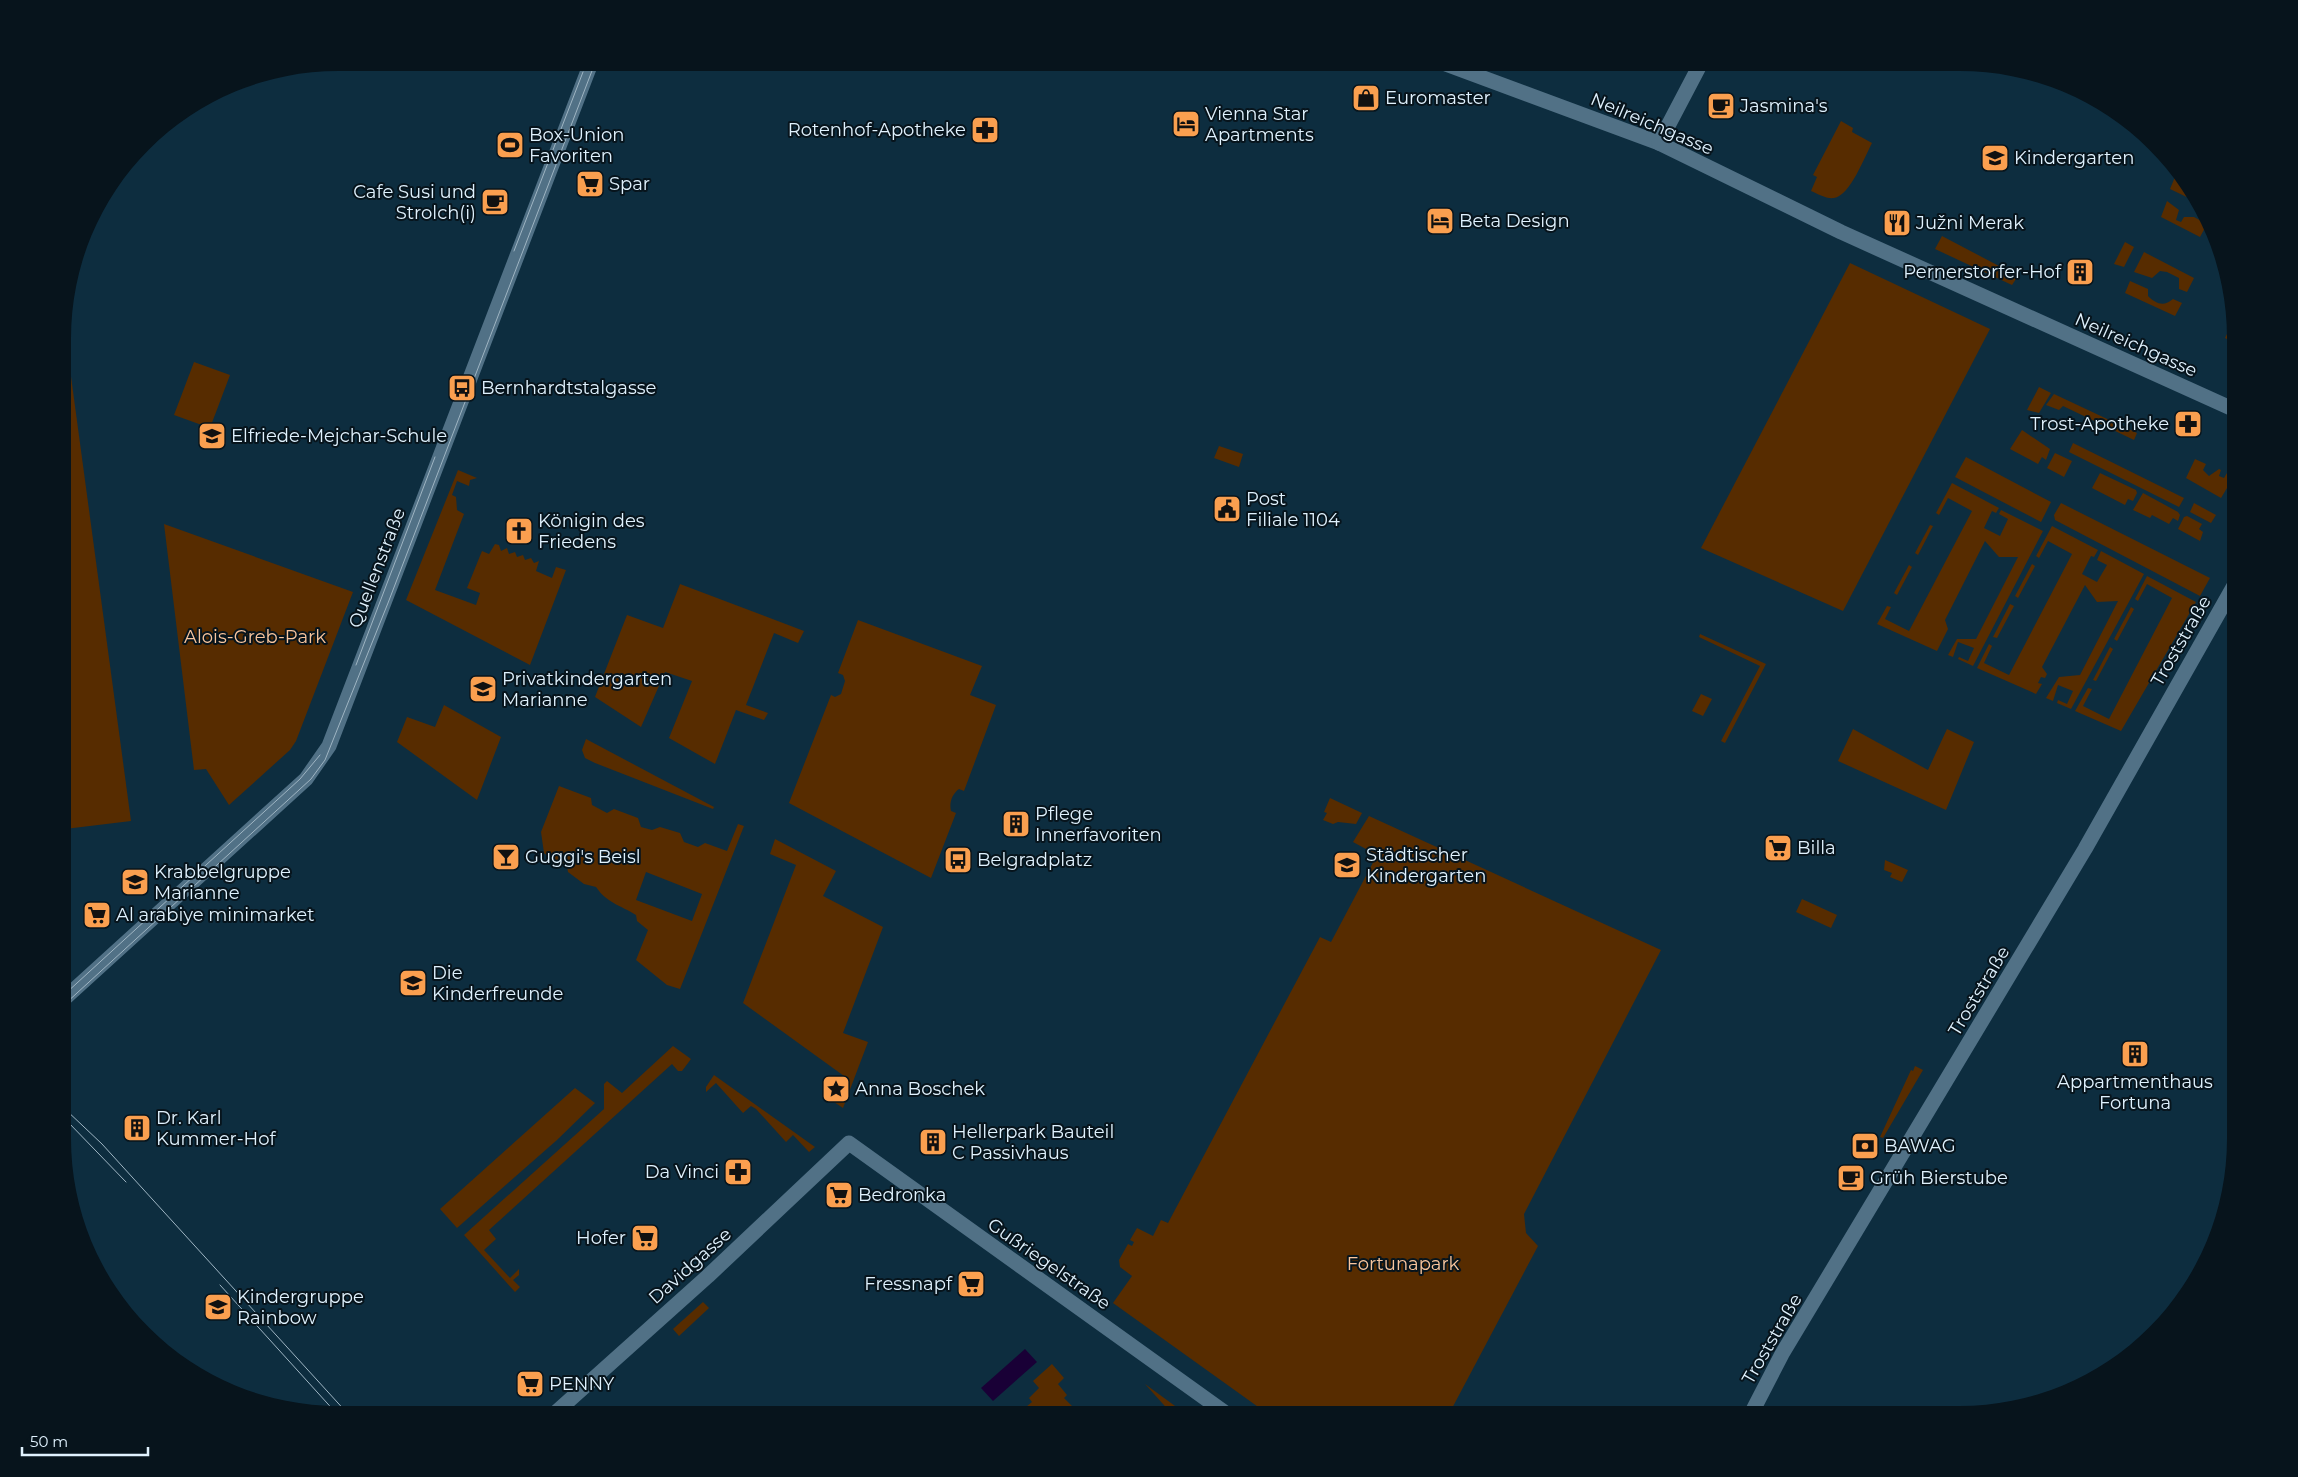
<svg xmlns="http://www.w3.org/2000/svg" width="2298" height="1477" viewBox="0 0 2298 1477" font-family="Montserrat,sans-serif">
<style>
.green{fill:#572c00;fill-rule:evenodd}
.water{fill:#190036}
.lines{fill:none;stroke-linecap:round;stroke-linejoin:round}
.secondary{stroke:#517186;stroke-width:15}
.tram{stroke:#9fb5c3;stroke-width:1}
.labels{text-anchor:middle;stroke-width:4;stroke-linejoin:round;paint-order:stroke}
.poi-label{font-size:18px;fill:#e0f2fe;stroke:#07141c;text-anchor:start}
.street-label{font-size:18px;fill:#e0f2fe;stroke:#07141c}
.park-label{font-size:18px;fill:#fac69e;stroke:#07141c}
</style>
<rect width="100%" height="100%" fill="#0d2d3f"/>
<!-- green -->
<g class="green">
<path d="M1841 121 1853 128 1852 132 1872 143C1865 156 1850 196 1834 198 1826 199 1818 194 1811 191L1817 177 1813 175Z"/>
<polygon points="2177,172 2198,200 2197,202 2170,189"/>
<polygon points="2167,201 2179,210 2176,220 2181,222 2184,217 2194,217 2207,224 2200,237 2161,217"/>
<polygon points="1942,236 2018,276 2012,285 1935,249"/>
<polygon points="2125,242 2134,247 2124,267 2114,264"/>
<polygon points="2144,252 2194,278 2187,292 2179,289 2179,278 2167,272 2160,271 2152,278 2134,272"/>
<polygon points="1850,263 1990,329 1843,611 1701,548"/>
<path d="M2130 281 2148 289V296C2156 304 2164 307 2173 299L2182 303 2175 316 2125 293Z"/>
<polygon points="2232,324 2235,325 2235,343 2225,338"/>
<polygon points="65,332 131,821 65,829"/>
<polygon points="194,362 230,375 210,428 174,415"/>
<polygon points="2039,387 2051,393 2039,413 2027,410"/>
<polygon points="2054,394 2137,433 2134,440 2063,406 2059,410 2046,405"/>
<polygon points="2022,430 2050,449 2046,460 2042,457 2038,464 2010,449"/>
<polygon points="2073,443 2184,498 2179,507 2069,452"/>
<polygon points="1219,446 1243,454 1239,467 1214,458"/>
<polygon points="2055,453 2072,461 2064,477 2047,468"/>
<polygon points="1966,457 2051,502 2041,522 1955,477"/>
<polygon points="2195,459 2206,464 2203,470 2209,476 2219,469 2221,470 2219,476 2224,478 2227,473 2232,475 2233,478 2221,498 2186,478"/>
<polygon points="458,470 477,478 470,480 469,486 457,481 452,495 456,497 457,510 464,514 435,590 476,605 480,593 467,588 482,551 489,554 495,544 499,545 501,551 507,548 509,554 515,552 517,557 523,555 525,560 531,558 534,563 539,561 536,571 552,578 556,567 566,570 530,665 406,600"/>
<polygon points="2100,473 2136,490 2137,493 2133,501 2128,499 2125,505 2092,488"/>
<polygon points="1952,483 1999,508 1996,513 1992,511 1984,528 2000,536 2008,519 1999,514 2001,510 2043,531 1973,666 1958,659 1959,657 1968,661 1974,648 1958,642 1953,657 1948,655 1957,639 1976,639 2018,557 1999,557 1985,541 1945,620 1948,629 1937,651 1877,624 1887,606 1891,607 1885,619 1909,631 1972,511 1948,498 1939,515 1936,513"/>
<polygon points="2143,493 2178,512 2180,515 2178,521 2173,518 2169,524 2152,515 2150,518 2133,510"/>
<polygon points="2061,503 2210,578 2200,596 2055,520 2054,515"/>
<polygon points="2194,503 2216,515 2211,523 2190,512"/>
<polygon points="2187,516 2202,524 2199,529 2203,532 2200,541 2178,529 2184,517"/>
<polygon points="164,524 353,592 296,741 290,750 229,805 206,769 194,770"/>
<polygon points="1930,525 1933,526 1918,555 1915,553"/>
<polygon points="2052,526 2098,550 2094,557 2091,556 2082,574 2097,582 2107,565 2097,560 2101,551 2144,574 2071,709 2057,703 2058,700 2067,704 2073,691 2058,685 2053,701 2046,698 2059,677 2080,675 2118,601 2097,602 2085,585 2042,667 2047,674 2045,678 2041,677 2038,683 2042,684 2036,694 1977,668 1989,644 1992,646 1984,663 2009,675 2072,554 2048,541 2039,558 2036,556"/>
<polygon points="2032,564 2035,566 2018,598 2015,596"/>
<polygon points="1909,565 1912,567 1897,595 1894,593"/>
<polygon points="2147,576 2196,602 2121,731 2075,711 2088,688 2092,689 2083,706 2109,719 2172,598 2147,584 2138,601 2135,599"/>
<polygon points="680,584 804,631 798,643 774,633 746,705 768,713 764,720 736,710 715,764 669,738 692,681 665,672 641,727 595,697 627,615 663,628"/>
<polygon points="2010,604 2014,606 1997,638 1993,637"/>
<polygon points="2131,607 2134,609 2117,641 2114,639"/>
<path d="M858 620 982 666 970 695 996 705 964 791 959 789C952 794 949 803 951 811L956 813 931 878 789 803 831 695 835 697 841 694 845 681 843 675 838 673Z"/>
<polygon points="1700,634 1766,664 1725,743 1721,741 1760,666 1699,637"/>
<polygon points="2110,647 2113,649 2096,681 2093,680"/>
<polygon points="1701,694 1712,699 1703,716 1692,711"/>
<polygon points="444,705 501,737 477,800 397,742 407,717 435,727"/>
<polygon points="1853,729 1928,770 1947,729 1974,742 1946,810 1838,761"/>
<polygon points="586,739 714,807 713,809 595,763 585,758 582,750"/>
<path d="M559 786 591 798 592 805 607 813 614 809 638 818 641 827 652 830 660 827 680 833 684 842 698 847 705 843 727 851 738 824 744 826 680 989 667 985 636 960 648 930 637 921 636 915C620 905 607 903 596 887L584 884 568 872 567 866 559 860 553 861 544 853 541 832ZM646 872 702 894 692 921 636 900Z"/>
<polygon points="1330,798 1362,813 1356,824 1338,822 1333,824 1323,820 1327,813 1324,812"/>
<polygon points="1369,816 1661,950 1524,1214 1526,1233 1538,1246 1449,1414 1268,1414 1113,1303 1132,1276 1120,1267 1119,1260 1128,1244 1132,1246 1134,1242 1130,1240 1137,1228 1153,1236 1161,1220 1168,1223 1320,937 1331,942 1377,855 1353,842"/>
<polygon points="775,839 836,871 823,896 883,927 843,1033 868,1042 843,1108 828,1098 844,1076 743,1003 796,865 770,854"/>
<polygon points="1885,860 1908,870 1902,882 1890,877 1892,873 1884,870"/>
<polygon points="1802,899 1837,915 1831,928 1796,912"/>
<polygon points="673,1046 691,1059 682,1071 678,1071 672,1064 489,1230 496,1239 484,1250 510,1278 519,1269 519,1275 513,1280 520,1287 515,1292 464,1235 604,1109 604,1084 607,1081 622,1093"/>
<polygon points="1915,1066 1923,1070 1883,1138 1880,1137 1911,1070 1913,1071"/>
<polygon points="714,1075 815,1147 809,1152 793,1135 786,1142 756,1109 751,1106 743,1113 716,1083 706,1092 706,1087"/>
<polygon points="575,1088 595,1103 557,1140 457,1228 440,1209"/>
<polygon points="703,1302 709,1308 679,1336 673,1329"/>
<polygon points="1052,1364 1064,1378 1058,1384 1067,1395 1064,1398 1074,1408 1067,1414 1024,1414 1021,1411 1032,1402 1029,1398 1039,1388 1033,1381"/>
<polygon points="1145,1384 1186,1414 1172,1414"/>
</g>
<!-- water -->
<polygon class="water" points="1025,1349 1037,1362 993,1401 981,1388"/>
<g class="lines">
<!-- secondary -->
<g class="secondary">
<polyline points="1443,63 1659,143 1841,232 2235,410"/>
<polyline points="1659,143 1701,63"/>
<polyline points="65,998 306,779 329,746 591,63"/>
<polyline points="554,1414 708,1276 849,1143 1227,1414"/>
<polyline points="1751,1414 1782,1354 2085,849 2235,584"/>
</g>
<!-- tram -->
<g class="tram">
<polyline points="514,251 583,72"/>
<polyline points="356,665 435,457"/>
<polyline points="65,994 300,779 320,755"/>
<polyline points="65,1004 311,779 325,760 388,603 595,63"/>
<polyline points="65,1109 102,1144 348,1414"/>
<polyline points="67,1121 126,1182"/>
<polyline points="220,1285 337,1414"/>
</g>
</g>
<!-- icons -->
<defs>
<symbol id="shop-square" viewBox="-11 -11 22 22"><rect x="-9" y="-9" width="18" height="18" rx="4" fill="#fa9f4f" stroke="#07141c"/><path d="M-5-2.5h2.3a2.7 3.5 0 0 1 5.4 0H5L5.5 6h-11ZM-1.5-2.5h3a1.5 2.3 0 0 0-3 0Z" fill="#111"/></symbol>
<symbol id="cafe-square" viewBox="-11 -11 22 22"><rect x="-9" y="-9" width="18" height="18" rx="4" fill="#fa9f4f" stroke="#07141c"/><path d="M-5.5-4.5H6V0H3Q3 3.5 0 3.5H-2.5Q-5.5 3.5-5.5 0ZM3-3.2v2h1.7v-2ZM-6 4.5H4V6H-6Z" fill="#111"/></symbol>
<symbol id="hotel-square" viewBox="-11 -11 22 22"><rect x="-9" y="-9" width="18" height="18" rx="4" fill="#fa9f4f" stroke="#07141c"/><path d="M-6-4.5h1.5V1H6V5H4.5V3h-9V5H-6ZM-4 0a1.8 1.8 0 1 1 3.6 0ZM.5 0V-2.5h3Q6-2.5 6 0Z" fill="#111"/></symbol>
<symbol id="pharmacy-square" viewBox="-11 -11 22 22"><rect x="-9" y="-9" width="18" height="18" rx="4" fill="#fa9f4f" stroke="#07141c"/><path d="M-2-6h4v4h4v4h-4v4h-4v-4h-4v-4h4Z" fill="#111"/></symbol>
<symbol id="stadium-square" viewBox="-11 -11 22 22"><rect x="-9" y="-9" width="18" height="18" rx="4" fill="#fa9f4f" stroke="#07141c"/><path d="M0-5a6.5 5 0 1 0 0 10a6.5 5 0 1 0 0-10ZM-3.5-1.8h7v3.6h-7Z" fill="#111"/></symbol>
<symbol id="school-square" viewBox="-11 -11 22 22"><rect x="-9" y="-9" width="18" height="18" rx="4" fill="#fa9f4f" stroke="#07141c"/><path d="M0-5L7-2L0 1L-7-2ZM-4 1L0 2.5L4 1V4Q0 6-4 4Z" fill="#111"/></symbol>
<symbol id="supermarket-square" viewBox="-11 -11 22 22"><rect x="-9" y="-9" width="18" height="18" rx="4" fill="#fa9f4f" stroke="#07141c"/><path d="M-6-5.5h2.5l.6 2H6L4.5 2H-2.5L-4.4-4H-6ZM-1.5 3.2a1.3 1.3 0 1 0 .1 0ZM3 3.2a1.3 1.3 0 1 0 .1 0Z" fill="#111"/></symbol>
<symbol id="restaurant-square" viewBox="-11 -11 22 22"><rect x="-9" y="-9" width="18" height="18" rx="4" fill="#fa9f4f" stroke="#07141c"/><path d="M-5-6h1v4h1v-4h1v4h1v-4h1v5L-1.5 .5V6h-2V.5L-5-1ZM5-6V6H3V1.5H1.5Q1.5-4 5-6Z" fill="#111"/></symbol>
<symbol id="building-square" viewBox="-11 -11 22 22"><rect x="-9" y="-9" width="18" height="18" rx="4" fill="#fa9f4f" stroke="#07141c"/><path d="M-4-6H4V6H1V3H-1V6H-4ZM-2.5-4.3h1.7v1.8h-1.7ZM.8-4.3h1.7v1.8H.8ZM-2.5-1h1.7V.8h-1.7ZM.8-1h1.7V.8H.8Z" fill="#111"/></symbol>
<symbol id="bus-square" viewBox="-11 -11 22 22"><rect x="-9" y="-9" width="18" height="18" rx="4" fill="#fa9f4f" stroke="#07141c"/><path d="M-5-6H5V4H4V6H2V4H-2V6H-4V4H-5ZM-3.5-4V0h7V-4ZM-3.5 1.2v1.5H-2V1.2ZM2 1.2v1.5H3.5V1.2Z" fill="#111"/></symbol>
<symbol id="civic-square" viewBox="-11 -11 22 22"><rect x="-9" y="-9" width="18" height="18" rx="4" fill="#fa9f4f" stroke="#07141c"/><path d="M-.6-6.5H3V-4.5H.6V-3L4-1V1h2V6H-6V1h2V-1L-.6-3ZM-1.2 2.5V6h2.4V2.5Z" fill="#111"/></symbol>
<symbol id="church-square" viewBox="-11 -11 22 22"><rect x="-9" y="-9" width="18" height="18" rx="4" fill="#fa9f4f" stroke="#07141c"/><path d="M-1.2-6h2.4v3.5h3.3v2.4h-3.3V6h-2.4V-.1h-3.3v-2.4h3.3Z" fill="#111"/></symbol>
<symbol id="bar-square" viewBox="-11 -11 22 22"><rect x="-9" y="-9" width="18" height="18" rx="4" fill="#fa9f4f" stroke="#07141c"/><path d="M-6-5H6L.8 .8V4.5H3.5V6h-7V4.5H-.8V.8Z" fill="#111"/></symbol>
<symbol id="sight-square" viewBox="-11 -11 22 22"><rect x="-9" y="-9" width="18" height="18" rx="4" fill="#fa9f4f" stroke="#07141c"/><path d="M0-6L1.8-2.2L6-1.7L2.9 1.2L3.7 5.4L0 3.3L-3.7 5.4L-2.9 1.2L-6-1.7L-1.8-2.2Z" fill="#111"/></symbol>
<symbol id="bank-square" viewBox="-11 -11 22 22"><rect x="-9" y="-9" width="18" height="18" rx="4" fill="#fa9f4f" stroke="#07141c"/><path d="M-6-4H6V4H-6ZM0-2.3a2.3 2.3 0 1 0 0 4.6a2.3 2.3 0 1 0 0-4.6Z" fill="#111"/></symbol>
</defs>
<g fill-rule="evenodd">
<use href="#shop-square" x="1350" y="82" width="32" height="32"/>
<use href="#cafe-square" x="1705" y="90" width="32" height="32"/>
<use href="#hotel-square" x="1170" y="108" width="32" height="32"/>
<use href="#pharmacy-square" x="969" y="114" width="32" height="32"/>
<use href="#stadium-square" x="494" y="129" width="32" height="32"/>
<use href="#school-square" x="1979" y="142" width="32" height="32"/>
<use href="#supermarket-square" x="574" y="168" width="32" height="32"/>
<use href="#cafe-square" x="479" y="186" width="32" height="32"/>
<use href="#hotel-square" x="1424" y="205" width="32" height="32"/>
<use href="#restaurant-square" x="1881" y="207" width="32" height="32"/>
<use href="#building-square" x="2064" y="256" width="32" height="32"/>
<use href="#bus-square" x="446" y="372" width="32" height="32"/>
<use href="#pharmacy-square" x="2172" y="408" width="32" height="32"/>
<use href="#school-square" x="196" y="420" width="32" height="32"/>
<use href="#civic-square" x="1211" y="493" width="32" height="32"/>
<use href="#church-square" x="503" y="515" width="32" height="32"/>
<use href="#school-square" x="467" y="673" width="32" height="32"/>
<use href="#building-square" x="1000" y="808" width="32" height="32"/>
<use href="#supermarket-square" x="1762" y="832" width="32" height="32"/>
<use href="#bar-square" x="490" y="841" width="32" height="32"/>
<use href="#bus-square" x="942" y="844" width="32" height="32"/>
<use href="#school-square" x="1331" y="849" width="32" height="32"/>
<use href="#school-square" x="119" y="866" width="32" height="32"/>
<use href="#supermarket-square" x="81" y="899" width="32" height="32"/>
<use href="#school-square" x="397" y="967" width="32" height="32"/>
<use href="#building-square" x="2119" y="1038" width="32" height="32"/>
<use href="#sight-square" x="820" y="1073" width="32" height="32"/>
<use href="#building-square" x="121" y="1112" width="32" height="32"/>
<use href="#building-square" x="917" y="1126" width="32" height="32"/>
<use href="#bank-square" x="1849" y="1130" width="32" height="32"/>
<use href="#pharmacy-square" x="722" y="1156" width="32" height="32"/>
<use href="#cafe-square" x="1835" y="1162" width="32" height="32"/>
<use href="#supermarket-square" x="823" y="1179" width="32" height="32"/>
<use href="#supermarket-square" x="629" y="1222" width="32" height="32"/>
<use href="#supermarket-square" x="955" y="1268" width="32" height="32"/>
<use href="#school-square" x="202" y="1291" width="32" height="32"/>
<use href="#supermarket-square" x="514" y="1368" width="32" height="32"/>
</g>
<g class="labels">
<!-- poi labels -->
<g class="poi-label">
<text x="1385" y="104">Euromaster</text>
<text x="1740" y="112">Jasmina's</text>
<text x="1205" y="120">Vienna Star<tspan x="1205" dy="21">Apartments</tspan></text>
<text x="966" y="136" text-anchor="end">Rotenhof-Apotheke</text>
<text x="529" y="141">Box-Union<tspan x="529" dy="21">Favoriten</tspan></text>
<text x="2014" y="164">Kindergarten</text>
<text x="609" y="190">Spar</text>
<text x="476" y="198" text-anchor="end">Cafe Susi und<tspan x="476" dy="21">Strolch(i)</tspan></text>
<text x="1459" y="227">Beta Design</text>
<text x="1916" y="229">Južni Merak</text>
<text x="2061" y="278" text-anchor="end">Pernerstorfer-Hof</text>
<text x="481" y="394">Bernhardtstalgasse</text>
<text x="2169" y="430" text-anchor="end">Trost-Apotheke</text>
<text x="231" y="442">Elfriede-Mejchar-Schule</text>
<text x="1246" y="505">Post<tspan x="1246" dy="21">Filiale 1104</tspan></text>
<text x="538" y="527">Königin des<tspan x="538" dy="21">Friedens</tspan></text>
<text x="502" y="685">Privatkindergarten<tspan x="502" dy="21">Marianne</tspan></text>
<text x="1035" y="820">Pflege<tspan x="1035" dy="21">Innerfavoriten</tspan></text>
<text x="1797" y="854">Billa</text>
<text x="1366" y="861">Städtischer<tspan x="1366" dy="21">Kindergarten</tspan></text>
<text x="525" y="863">Guggi's Beisl</text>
<text x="977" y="866">Belgradplatz</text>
<text x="154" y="878">Krabbelgruppe<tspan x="154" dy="21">Marianne</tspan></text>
<text x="116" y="921">Al arabiye minimarket</text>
<text x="432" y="979">Die<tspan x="432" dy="21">Kinderfreunde</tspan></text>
<text x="2135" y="1088" text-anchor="middle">Appartmenthaus<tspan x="2135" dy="21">Fortuna</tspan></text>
<text x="855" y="1095">Anna Boschek</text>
<text x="156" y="1124">Dr. Karl<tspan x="156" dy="21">Kummer-Hof</tspan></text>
<text x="952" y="1138">Hellerpark Bauteil<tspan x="952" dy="21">C Passivhaus</tspan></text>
<text x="1884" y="1152">BAWAG</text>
<text x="719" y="1178" text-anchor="end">Da Vinci</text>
<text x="1870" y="1184">Grüh Bierstube</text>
<text x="858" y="1201">Bedronka</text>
<text x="626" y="1244" text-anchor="end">Hofer</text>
<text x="952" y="1290" text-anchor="end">Fressnapf</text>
<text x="237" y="1303">Kindergruppe<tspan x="237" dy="21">Rainbow</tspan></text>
<text x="549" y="1390">PENNY</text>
</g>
<!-- street labels -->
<g class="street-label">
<text transform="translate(1652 124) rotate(23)" y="6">Neilreichgasse</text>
<text transform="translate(2136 345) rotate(24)" y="6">Neilreichgasse</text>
<text transform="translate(377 568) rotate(-69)" y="6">Quellenstraße</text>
<text transform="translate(2181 641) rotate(-60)" y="6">Troststraße</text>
<text transform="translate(1979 991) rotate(-59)" y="6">Troststraße</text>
<text transform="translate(1049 1264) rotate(35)" y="6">Gußriegelstraße</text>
<text transform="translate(690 1266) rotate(-42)" y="6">Davidgasse</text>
<text transform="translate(1772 1339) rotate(-60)" y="6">Troststraße</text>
</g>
<!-- park labels -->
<g class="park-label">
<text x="255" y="643">Alois-Greb-Park</text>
<text x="1403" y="1270">Fortunapark</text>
</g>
</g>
<!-- crop -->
<path d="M0 0H2298V1477H0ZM338 71H1960A267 267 0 0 1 2227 338V1139A267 267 0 0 1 1960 1406H338A267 267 0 0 1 71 1139V338A267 267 0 0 1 338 71Z" fill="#07141c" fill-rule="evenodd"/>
<!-- scale -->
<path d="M22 1447v8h126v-8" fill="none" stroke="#e0f2fe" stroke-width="2.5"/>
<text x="30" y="1447" font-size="15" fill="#e0f2fe" stroke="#07141c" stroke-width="4" paint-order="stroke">50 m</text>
</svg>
